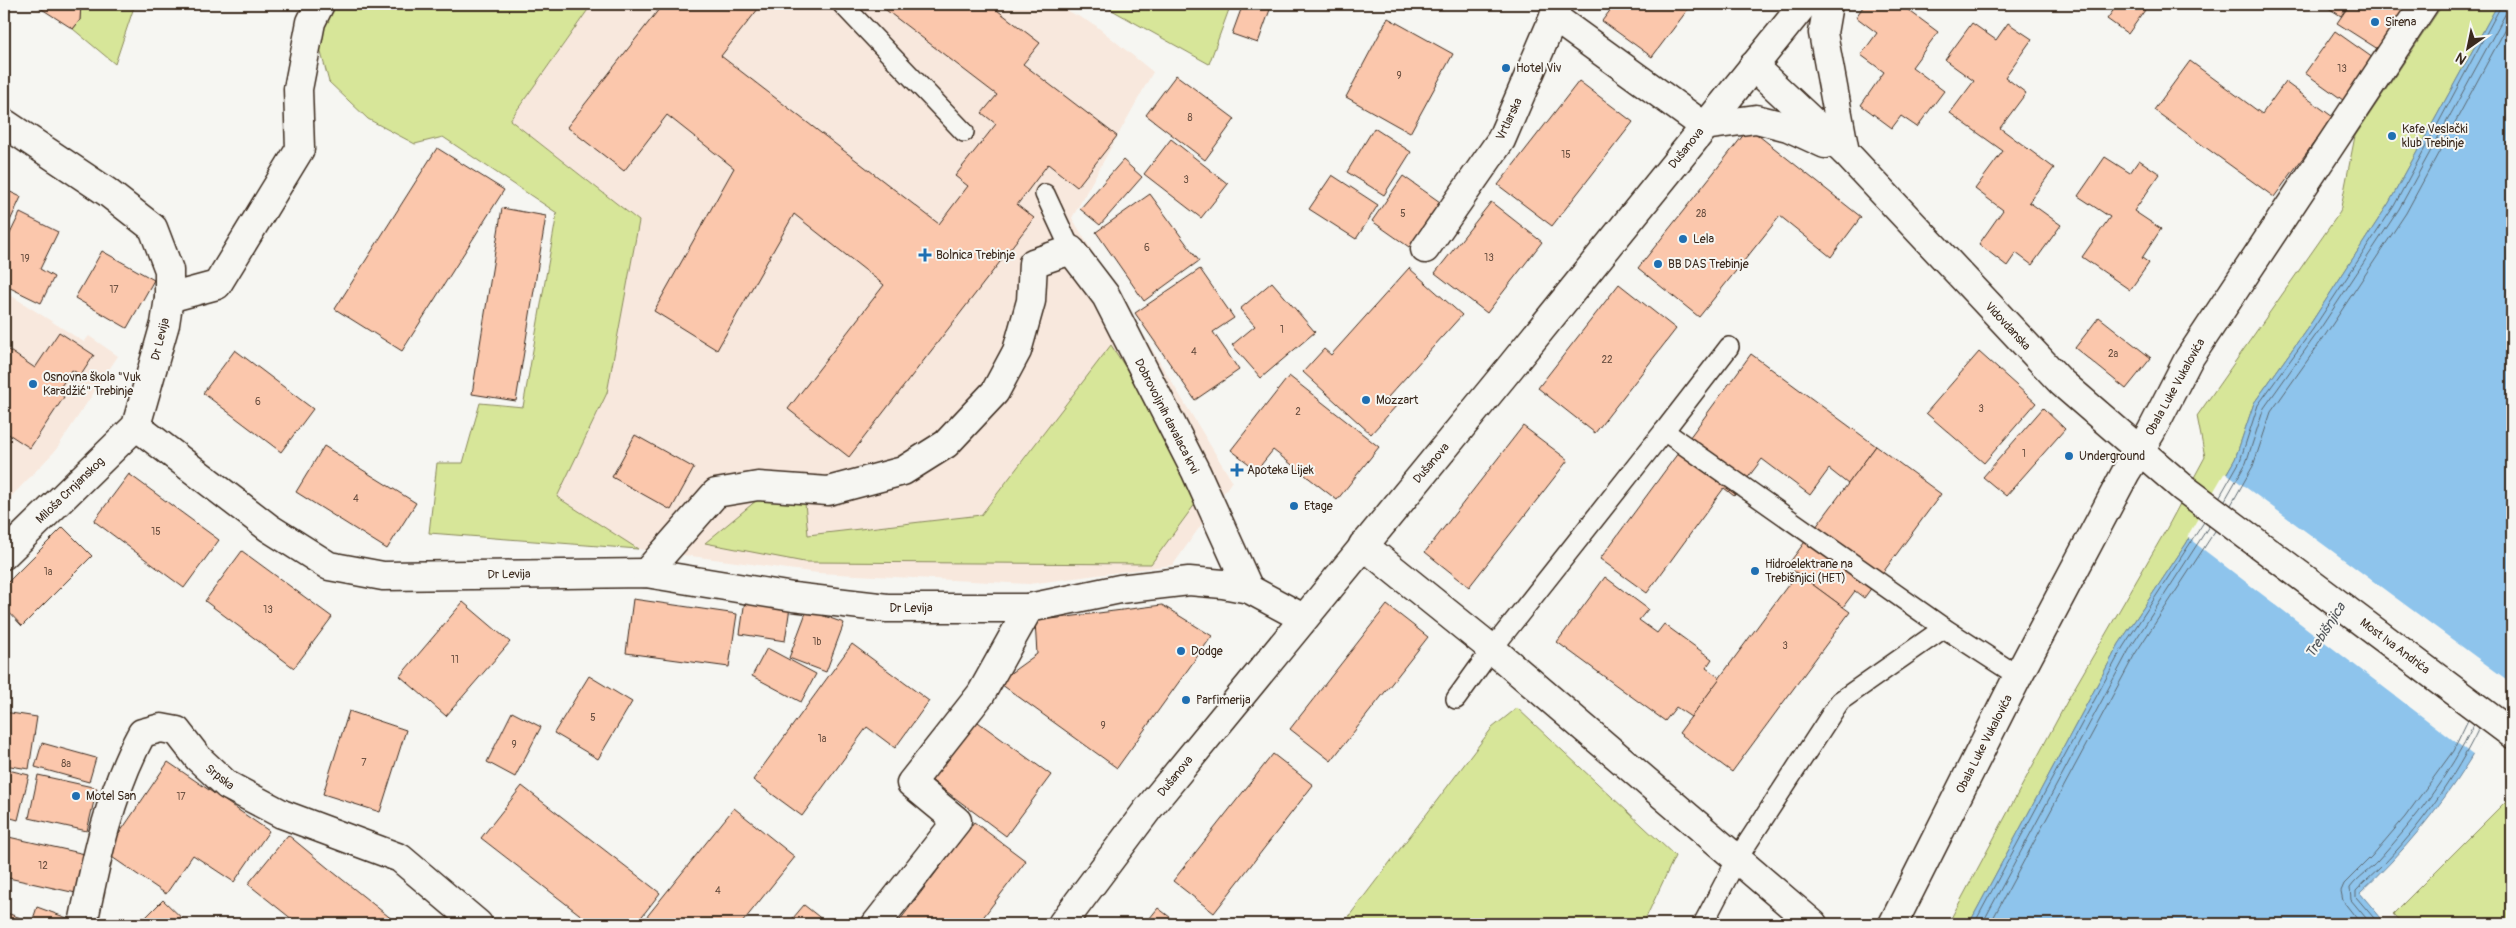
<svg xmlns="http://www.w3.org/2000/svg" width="2516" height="928" viewBox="0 0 2516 928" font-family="Pangolin,sans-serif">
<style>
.built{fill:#f8e8dd}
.green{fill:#d7e699;stroke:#89885c}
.water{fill:#8ec4ec;stroke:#6d869a}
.pier{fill:#f6f6f2}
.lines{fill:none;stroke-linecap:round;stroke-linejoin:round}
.shore{stroke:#5c6870;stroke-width:1}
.building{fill:#fbc7ac;stroke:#3b2a1e}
.service-casing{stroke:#3b2a1e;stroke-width:22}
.minor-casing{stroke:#3b2a1e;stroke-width:31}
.tertiary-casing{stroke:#3b2a1e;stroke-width:31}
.service{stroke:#f6f6f2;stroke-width:19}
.minor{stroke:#f6f6f2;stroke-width:28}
.tertiary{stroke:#f6f6f2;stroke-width:28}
.poi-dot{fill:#1f6fb2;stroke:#f6f6f2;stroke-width:2}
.labels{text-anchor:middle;stroke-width:4;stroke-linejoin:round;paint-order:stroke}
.number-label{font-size:10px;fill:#6b5142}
.poi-label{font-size:12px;fill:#3b2a1e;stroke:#f6f6f2;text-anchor:start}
.street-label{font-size:12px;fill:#3b2a1e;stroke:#f6f6f2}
.water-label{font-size:14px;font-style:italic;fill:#54585c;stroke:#f6f6f2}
</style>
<rect width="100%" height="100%" fill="#f6f6f2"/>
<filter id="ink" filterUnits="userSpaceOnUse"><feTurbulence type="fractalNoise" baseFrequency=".02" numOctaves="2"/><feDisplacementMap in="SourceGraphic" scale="10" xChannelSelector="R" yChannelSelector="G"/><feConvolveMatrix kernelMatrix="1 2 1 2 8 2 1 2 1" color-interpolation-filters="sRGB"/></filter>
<g filter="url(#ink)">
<!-- built -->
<g class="built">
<polygon points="592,4 1055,4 1095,25 1153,72 1072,218 1232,481 1173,565 1029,584 818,573 638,549 557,497 607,393 639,221 510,120"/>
<polygon points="4,291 84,342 89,336 118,356 55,451 4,504"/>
</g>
<!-- green -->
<g class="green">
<polygon points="81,4 135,4 115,64 73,29 80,20"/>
<polygon points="330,4 592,4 510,120 639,221 607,393 557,497 638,549 429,533 437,463 463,463 480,403 523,407 557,213 443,137 415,144 368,119 329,82 319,45"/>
<polygon points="1101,4 1231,4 1209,64"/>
<polygon points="2443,4 2498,4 2389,203 2309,326 2254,403 2235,459 2186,544 2119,644 1969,924 1948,924 2071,694 2167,528 2205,457 2197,416 2340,212 2355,136"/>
<polygon points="1111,345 1176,445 1198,500 1151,564 804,562 705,543 763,495 805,503 808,535 981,515"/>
<polygon points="1517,708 1675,856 1643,924 1343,924 1492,728"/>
<polygon points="2512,795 2512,924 2402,924 2393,914"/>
</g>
<!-- water -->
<path class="water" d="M2498 4H2512V672C2498 701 2486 734 2469 761 2439 809 2401 855 2360 893L2386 924H1969L2119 644 2186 544 2235 459 2254 403 2309 326 2389 203Z"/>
<!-- pier -->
<polygon class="pier" points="2225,472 2510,682 2474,756 2187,537"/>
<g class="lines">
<!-- shore -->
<g class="shore">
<polyline points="2220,496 2240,461 2258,405 2313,329 2394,206 2502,4"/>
<polyline points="2225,500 2246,463 2264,408 2318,332 2399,209 2507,11 2508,4"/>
<polyline points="2231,505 2253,466 2271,412 2324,337 2406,213 2512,17"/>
<polyline points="1974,924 2123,647 2204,522"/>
<polyline points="1982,924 2129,650 2209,526"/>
<polyline points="1990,924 2135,654 2215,531"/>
<polyline points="2361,924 2343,901 2341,891 2344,884 2372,856 2405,817 2453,751 2468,720"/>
<path d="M2371 924 2351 900 2350 888C2358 877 2370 870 2378 861 2415 820 2450 774 2474 724"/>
<path d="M2379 924 2356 897V891C2364 882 2373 875 2381 867 2419 829 2456 776 2479 728"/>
</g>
</g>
<!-- building -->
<g class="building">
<polygon points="34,4 81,4 80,20 73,29"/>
<polygon points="663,4 762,4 721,56 939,224 968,186 955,176 996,124 982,113 997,95 882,7 884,4 989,4 1040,43 1023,64 1117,136 1077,187 1048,164 1017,205 1034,218 849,457 788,409 884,285 794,214 717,350 654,311 734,168 667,115 624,171 567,127"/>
<polygon points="1243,4 1272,4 1258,43 1232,34"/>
<polygon points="1615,4 1692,4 1652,57 1602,21"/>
<polygon points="1865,4 1900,4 1938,32 1912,67 1944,91 1917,127 1901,116 1892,128 1861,105 1884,72 1861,55 1877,33 1856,17"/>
<polygon points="2118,4 2136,4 2145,10 2128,34 2107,19"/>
<polygon points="2322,4 2349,4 2341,16"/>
<polygon points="2350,4 2412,4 2381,51 2337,23"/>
<polygon points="1388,18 1453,54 1410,133 1346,97"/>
<polygon points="1972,23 1996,40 2008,23 2032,39 2005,77 2026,93 2000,128 2054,168 2029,202 2061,225 2032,265 2016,253 2007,266 1979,244 2003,210 1975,189 2003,151 1950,113 1974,81 1945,60"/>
<polygon points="2335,31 2380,63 2350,105 2305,73"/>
<polygon points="2190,61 2262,114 2285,82 2333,117 2274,197 2154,110"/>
<polygon points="1176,75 1235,119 1205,160 1146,115"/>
<polygon points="1579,81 1633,122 1552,226 1498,185"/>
<polygon points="1374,128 1411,152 1384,195 1347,172"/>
<polygon points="1749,128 1861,217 1831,257 1780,216 1699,317 1638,268"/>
<polygon points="1171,139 1228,184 1201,218 1144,174"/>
<polygon points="437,148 504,190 402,351 335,309"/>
<polygon points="2105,157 2130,173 2139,160 2160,174 2134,211 2161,229 2142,258 2149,263 2130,290 2082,257 2110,217 2078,196"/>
<polygon points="1123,160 1142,177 1100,225 1080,209"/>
<polygon points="1332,175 1378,205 1356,239 1309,209"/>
<polygon points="1403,176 1440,202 1409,247 1372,221"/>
<polygon points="4,189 21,197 4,234"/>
<polygon points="1150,194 1199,261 1144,301 1096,232"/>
<polygon points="1491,202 1542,242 1487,313 1435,273"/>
<polygon points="502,208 546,216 516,401 472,394"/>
<polygon points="20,213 58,232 40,269 54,277 41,303 4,285 4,246"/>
<polygon points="102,251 154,280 127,328 75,298"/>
<polygon points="1409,268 1462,315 1388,397 1397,405 1371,434 1303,372 1324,349 1331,355"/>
<polygon points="1200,269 1234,318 1213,332 1239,370 1195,400 1135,313"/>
<polygon points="1272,282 1315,332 1261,378 1232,345 1255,326 1240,309"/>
<polygon points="1619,284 1676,329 1595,433 1538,388"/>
<polygon points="2099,317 2151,358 2126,389 2075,348"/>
<polygon points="59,332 94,355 81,375 72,370 57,392 64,397 30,448 4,431 4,347 35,368"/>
<polygon points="235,350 313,409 281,452 203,393"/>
<polygon points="1979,352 2036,403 1984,463 1926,413"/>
<polygon points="1751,354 1876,446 1848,484 1829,469 1810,495 1762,459 1734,496 1724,488 1647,593 1600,559"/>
<polygon points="1289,376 1379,447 1337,500 1273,450 1257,470 1231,450"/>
<polygon points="2043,408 2065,429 2006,496 1983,477"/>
<polygon points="1523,426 1568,460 1469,587 1425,552"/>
<polygon points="635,435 694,468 671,510 612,477"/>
<polygon points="324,446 416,503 387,549 296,492"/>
<polygon points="1876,446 1941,494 1864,598 1855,591 1843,607 1787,566"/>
<polygon points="129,474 219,540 184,588 94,521"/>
<polygon points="63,527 92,556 22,626 4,607 4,586"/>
<polygon points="242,551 332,617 294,668 205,601"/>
<polygon points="1797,573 1850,612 1732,772 1679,733"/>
<polygon points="1605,577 1648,609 1639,620 1657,633 1664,624 1712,659 1706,668 1720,678 1691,717 1676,707 1665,721 1557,642"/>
<polygon points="633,599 737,614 729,667 626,653"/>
<polygon points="745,600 790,607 785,641 740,634"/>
<polygon points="463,602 510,642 446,716 400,676"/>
<polygon points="1162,605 1212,636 1117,768 998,682 1037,654 1035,621"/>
<polygon points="1387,605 1428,637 1331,761 1290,729"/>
<polygon points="807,610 844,623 826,672 789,658"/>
<polygon points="852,644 929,701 895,748 867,727 802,816 753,780"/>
<polygon points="767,648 816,674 801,702 752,676"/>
<polygon points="589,676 632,702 598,759 554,733"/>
<polygon points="349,711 406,730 380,812 323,794"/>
<polygon points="4,712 37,717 29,769 4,765"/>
<polygon points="512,712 541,727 515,777 487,762"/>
<polygon points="971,717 1051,775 1006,836 927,777"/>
<polygon points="42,743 96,758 89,782 35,767"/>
<polygon points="1273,754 1313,785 1214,913 1173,881"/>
<polygon points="168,762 269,831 234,882 193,855 166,894 106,853"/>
<polygon points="4,769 29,775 18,820 4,816"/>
<polygon points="38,775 97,788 87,831 29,818"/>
<polygon points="522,786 660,893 636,924 592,924 481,838"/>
<polygon points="734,808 795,857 741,924 641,924"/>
<polygon points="974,822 1026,861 1004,890 978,924 897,924"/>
<polygon points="288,835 328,868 398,924 298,924 248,884"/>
<polygon points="4,836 85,854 76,893 4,877"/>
<polygon points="163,900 188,924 139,924"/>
<polygon points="804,905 828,924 788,924"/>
<polygon points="37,907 67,918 64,924 4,924 4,912 32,922"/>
<polygon points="1158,908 1179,924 1145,924"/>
</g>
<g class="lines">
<defs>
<g id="service">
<polyline points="842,4 964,132"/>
<polyline points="1045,194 1071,250"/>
<polyline points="1664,431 1729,347"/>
<polyline points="1456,699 1492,649 1664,431 1944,628 2018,676"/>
<polyline points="1703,924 1737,859 1840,701 1944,628"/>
</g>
<g id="minor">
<polyline points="1828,4 1823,33 1845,152"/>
<polyline points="1554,17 1704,126 1756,119 1788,127 1825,144"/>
<polyline points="1753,66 1845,152 2062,383 2182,487 2512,734"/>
<polyline points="4,123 107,192 153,228 169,270 169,298 165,324 136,426 4,555"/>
<polyline points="1425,249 1501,140 1554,17 1557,4"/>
<polyline points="169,298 217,285 300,149 298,89 311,22 320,4"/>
<polyline points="136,426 269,528 329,566 383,576 646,573 793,597 887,608 1029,608 1120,589 1189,581 1223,584 1249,589 1303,618"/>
<polyline points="1363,545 1492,649 1813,924"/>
<polyline points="646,573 716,493 758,486 828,491 903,471 946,444 995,392 1017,351 1031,301 1033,263 1071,250 1106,296 1196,472 1249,589"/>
<path d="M83 924C96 859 110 792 142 733L161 728 177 731 198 758 227 785 282 814 400 858 478 924"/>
<polyline points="876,924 957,821 911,783 981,694 1029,608"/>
<polyline points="1893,924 2018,676 2126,472 2151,432 2188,360 2424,4"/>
</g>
<polyline id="tertiary" points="1062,924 1148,809 1504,375 1804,4"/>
</defs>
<!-- service casing -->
<use href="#service" class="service-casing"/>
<!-- minor casing -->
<use href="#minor" class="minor-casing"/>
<!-- tertiary casing -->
<use href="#tertiary" class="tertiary-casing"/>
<!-- service -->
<use href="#service" class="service"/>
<!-- minor -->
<use href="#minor" class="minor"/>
<!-- tertiary -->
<use href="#tertiary" class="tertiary"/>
</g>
</g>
<!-- markers -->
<g class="poi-dot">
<circle cx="2375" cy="22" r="5"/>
<circle cx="1506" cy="68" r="5"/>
<circle cx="2392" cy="136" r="5"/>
<circle cx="1683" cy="239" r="5"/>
<path d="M922.5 247.5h5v5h5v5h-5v5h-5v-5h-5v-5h5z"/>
<circle cx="1658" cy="264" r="5"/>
<circle cx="33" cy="384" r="5"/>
<circle cx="1366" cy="400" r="5"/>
<circle cx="2069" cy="456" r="5"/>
<path d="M1234.5 462.5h5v5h5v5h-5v5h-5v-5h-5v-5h5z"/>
<circle cx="1294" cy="506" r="5"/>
<circle cx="1755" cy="571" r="5"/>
<circle cx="1181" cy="651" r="5"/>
<circle cx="1186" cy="700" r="5"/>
<circle cx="76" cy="796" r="5"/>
</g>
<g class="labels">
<!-- number labels -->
<g class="number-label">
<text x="2342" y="72">13</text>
<text x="1399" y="79">9</text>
<text x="1190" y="121">8</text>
<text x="1566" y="158">15</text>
<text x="1186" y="183">3</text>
<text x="1403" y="217">5</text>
<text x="1701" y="217">28</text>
<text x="1147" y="251">6</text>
<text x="1489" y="261">13</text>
<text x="25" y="262">19</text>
<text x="114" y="293">17</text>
<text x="1282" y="333">1</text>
<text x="1194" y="355">4</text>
<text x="2113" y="357">2а</text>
<text x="1607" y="363">22</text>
<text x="258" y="405">6</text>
<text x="1981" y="412">3</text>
<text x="1298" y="415">2</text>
<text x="2024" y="457">1</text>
<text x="356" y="502">4</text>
<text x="156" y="535">15</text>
<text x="48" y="575">1a</text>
<text x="268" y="613">13</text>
<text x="817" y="645">1b</text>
<text x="1785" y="649">3</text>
<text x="455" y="663">11</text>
<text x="593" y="721">5</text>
<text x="1103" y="729">9</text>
<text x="822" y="742">1a</text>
<text x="514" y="748">9</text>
<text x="364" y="766">7</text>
<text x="66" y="767">8a</text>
<text x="181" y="800">17</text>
<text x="43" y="869">12</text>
<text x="718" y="894">4</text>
</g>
<!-- poi labels -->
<g class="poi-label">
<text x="2385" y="26">Sirena</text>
<text x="1516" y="72">Hotel Viv</text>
<text x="2402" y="133">Kafe Veslački<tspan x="2402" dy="14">klub Trebinje</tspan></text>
<text x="1693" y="243">Lela</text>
<text x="936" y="259">Bolnica Trebinje</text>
<text x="1668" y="268">BB DAS Trebinje</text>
<text x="43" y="381">Osnovna škola "Vuk<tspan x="43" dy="14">Karadžić" Trebinje</tspan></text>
<text x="1376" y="404">Mozzart</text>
<text x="2079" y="460">Underground</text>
<text x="1247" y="474">Apoteka Lijek</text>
<text x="1304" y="510">Etage</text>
<text x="1765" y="568">Hidroelektrane na<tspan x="1765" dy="14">Trebišnjici (HET)</tspan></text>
<text x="1191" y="655">Dodge</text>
<text x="1196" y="704">Parfimerija</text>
<text x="86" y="800">Motel San</text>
</g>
<!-- street labels -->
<g class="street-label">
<text transform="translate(1509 119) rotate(-65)" y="4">Vrtlarska</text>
<text transform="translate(1686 148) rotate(-51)" y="4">Dušanova</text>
<text transform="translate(2008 326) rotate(47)" y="4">Vidovdanska</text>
<text transform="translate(160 339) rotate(-76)" y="4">Dr Levija</text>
<text transform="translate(2175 387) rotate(-61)" y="4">Obala Luke Vukalovića</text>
<text transform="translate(1167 416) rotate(63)" y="4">Dobrovoljnih davalaca krvi</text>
<text transform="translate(1431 463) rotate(-50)" y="4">Dušanova</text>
<text transform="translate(70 490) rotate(-44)" y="4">Miloša Crnjanskog</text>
<text transform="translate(509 574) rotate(-1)" y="4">Dr Levija</text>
<text x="911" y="612">Dr Levija</text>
<text transform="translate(2395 646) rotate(37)" y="4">Most Iva Andrića</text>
<text transform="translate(1984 744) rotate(-63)" y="4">Obala Luke Vukalovića</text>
<text transform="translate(1175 776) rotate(-51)" y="4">Dušanova</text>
<text transform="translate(220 777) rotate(38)" y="4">Srpska</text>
</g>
<!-- water labels -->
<g class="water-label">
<text transform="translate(2325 630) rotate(-58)" y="5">Trebišnjica</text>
</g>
</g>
<!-- margin -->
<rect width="2516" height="928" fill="none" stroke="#f6f6f2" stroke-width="20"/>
<rect x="10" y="10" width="2496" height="908" fill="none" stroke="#3b2a1e" stroke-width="2" filter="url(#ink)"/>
<!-- north arrow -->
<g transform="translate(2468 48) rotate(213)" stroke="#f6f6f2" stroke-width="4" paint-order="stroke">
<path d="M0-4L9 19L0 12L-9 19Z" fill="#3b2a1e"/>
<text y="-8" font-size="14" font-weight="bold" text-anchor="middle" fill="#3b2a1e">N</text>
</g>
</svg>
